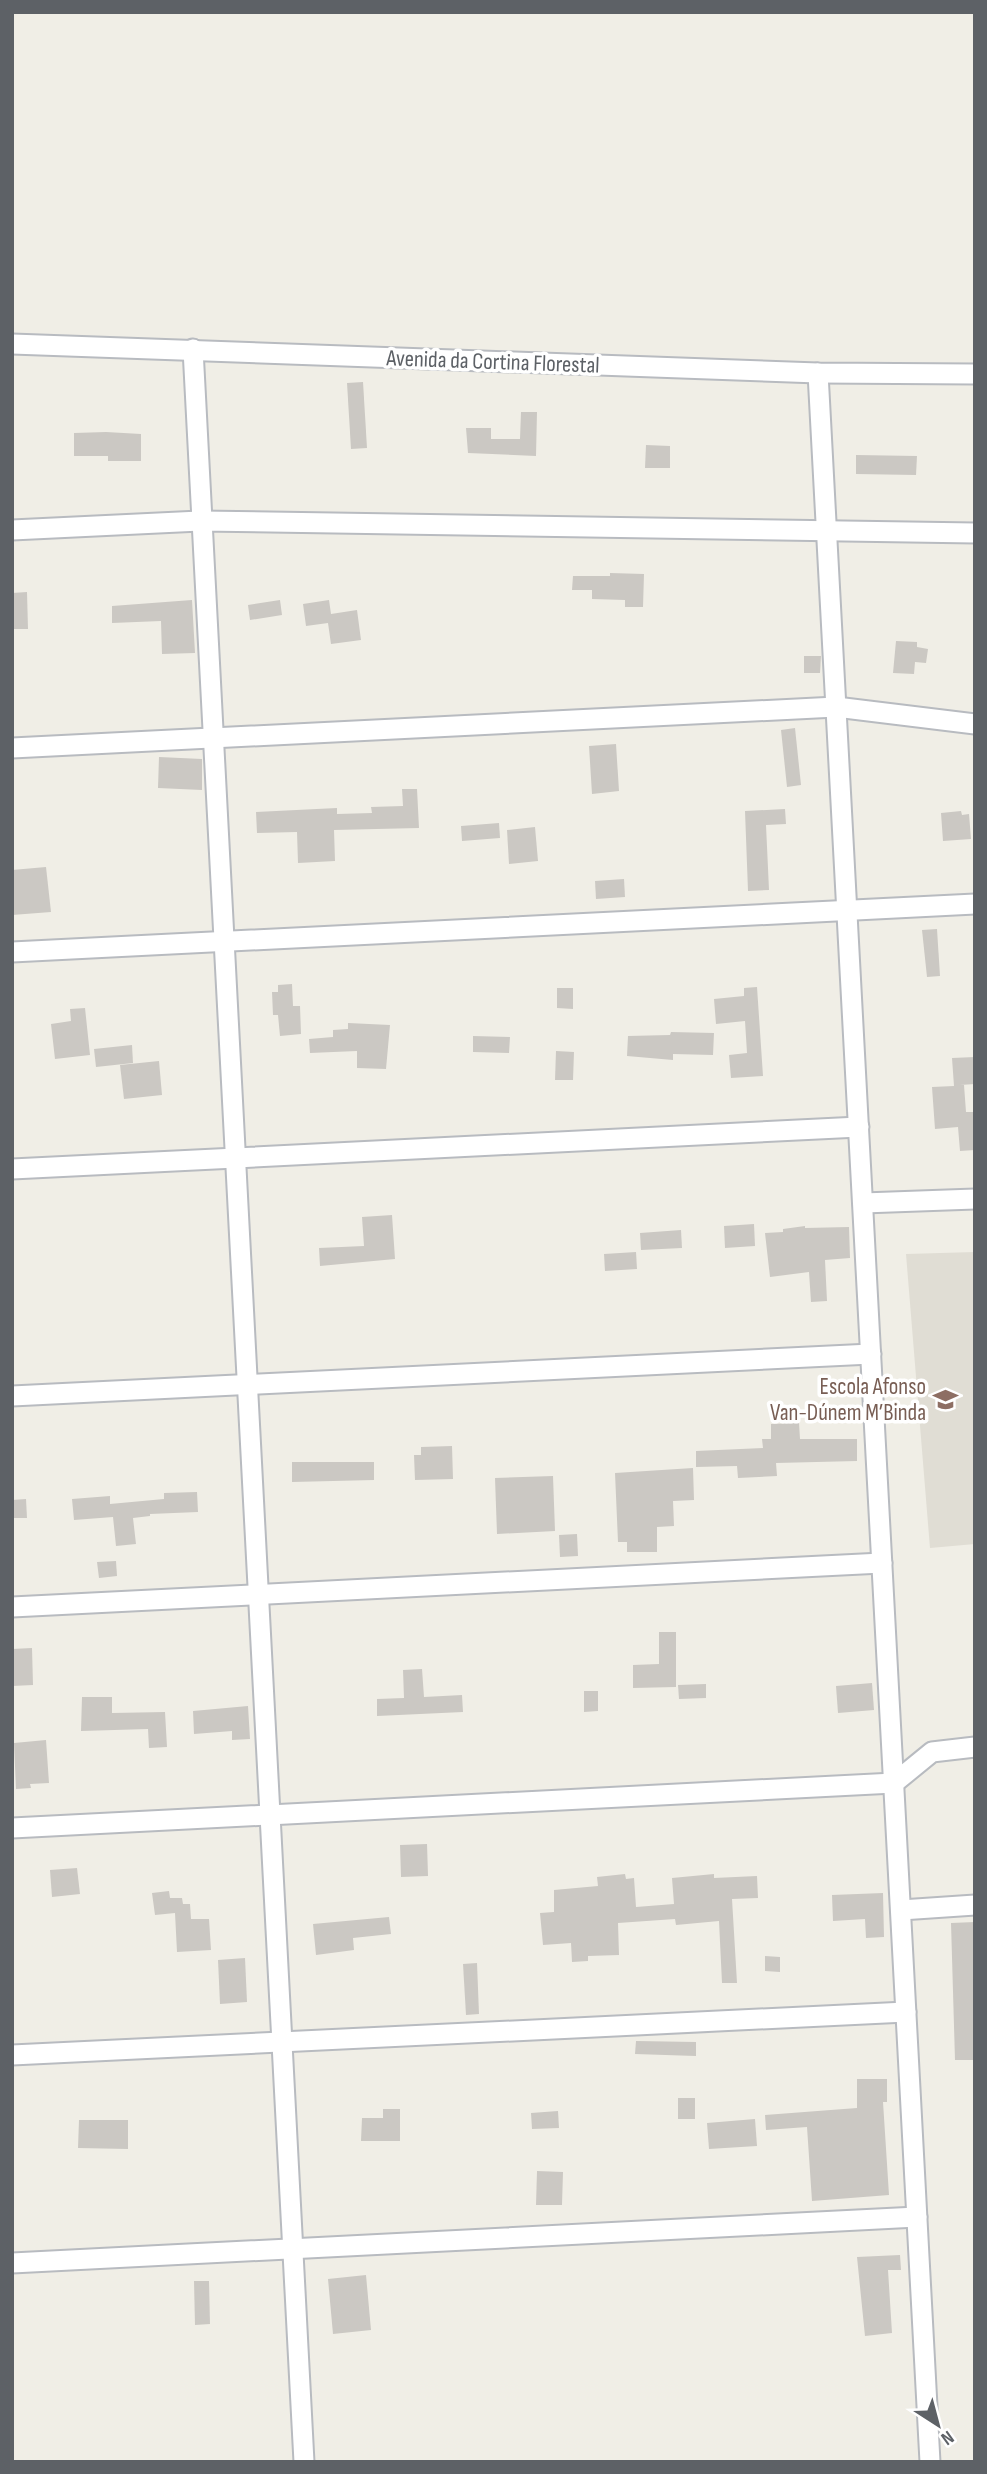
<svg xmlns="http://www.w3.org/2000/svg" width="987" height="2474" viewBox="0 0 987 2474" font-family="'Sofia Sans Condensed',sans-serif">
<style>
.education{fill:#e0ddd4}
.building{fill:#cbc8c3}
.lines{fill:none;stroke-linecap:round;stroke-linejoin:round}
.minor-casing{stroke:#b8bbc0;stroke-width:23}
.minor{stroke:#fff;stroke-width:19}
.labels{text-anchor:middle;stroke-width:7;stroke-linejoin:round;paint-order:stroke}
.street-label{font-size:23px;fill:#5d6166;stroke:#fff}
.education-label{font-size:23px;fill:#785e54;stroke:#fff;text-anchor:end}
</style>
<rect width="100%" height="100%" fill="#f0eee6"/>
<!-- education -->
<polygon class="education" points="975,1252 975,1544 930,1548 906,1254"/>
<!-- building -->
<g class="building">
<polygon points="363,382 367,448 351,449 347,383"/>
<polygon points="521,412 537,412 536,456 468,453 466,428 491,428 491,439 520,439"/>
<polygon points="106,432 141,434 141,461 108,461 108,456 74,456 74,433"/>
<polygon points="646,445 670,446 670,468 645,468"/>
<polygon points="856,455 917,456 916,475 856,474"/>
<polygon points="610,573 644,574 643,607 625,607 625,600 592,599 592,590 572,590 573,576 610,576"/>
<polygon points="27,592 28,629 12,629 12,593"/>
<polygon points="192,600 195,653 162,654 161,621 112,623 112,606"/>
<polygon points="280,600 282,615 250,620 248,605"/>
<polygon points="329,600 331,614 357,610 361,640 331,644 328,623 306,626 303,604"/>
<polygon points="896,641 917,642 917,647 928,649 926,663 915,662 914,674 893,673"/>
<polygon points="804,656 821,656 820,673 804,673"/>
<polygon points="795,728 801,785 787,787 781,730"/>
<polygon points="616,744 619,791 592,794 589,746"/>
<polygon points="159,757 202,759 202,790 158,788"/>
<polygon points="402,789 417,789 419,828 334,830 335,861 298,863 297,832 257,833 256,812 337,808 337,814 372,813 371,807 403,806"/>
<polygon points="785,809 786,824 766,825 769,890 748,891 745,811"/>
<polygon points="961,811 962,815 969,814 971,839 943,841 941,813"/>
<polygon points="499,823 500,838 462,841 461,826"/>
<polygon points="535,827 538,861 509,864 507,830"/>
<polygon points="46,867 51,912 12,915 12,870"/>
<polygon points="624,879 625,897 596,899 595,881"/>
<polygon points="937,929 940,976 927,977 922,930"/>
<polygon points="292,984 293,1006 300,1006 301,1034 280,1036 278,1015 273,1015 272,992 278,992 278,985"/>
<polygon points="757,987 763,1076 731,1078 729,1055 747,1053 745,1021 716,1024 714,999 744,996 744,988"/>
<polygon points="557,988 573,988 573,1009 557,1008"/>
<polygon points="85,1008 90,1055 55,1059 51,1024 71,1021 70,1009"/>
<polygon points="348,1023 390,1025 386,1069 357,1068 357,1051 310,1053 309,1039 333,1037 333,1030 348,1029"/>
<polygon points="671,1032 714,1033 713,1055 673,1054 673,1060 627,1056 628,1036 670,1035"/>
<polygon points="473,1036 510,1037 509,1053 473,1052"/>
<polygon points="132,1045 133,1063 96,1067 94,1049"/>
<polygon points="556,1051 574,1052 573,1080 555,1080"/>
<polygon points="975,1057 975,1084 960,1085 964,1085 966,1112 974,1112 975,1150 960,1151 958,1127 935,1129 932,1087 954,1086 952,1058"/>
<polygon points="159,1061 162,1095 124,1099 120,1065"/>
<polygon points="392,1215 395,1259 320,1266 319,1248 364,1246 362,1217"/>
<polygon points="754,1224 755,1246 725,1248 724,1226"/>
<polygon points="805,1226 805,1228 849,1227 850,1258 825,1260 827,1301 811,1302 809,1272 770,1277 765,1233 783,1232 783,1229"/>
<polygon points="681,1230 682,1248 641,1250 640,1233"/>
<polygon points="636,1252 637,1269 605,1271 604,1254"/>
<polygon points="799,1423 800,1439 857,1439 857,1461 776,1463 777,1476 738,1478 737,1466 696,1467 696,1451 763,1448 762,1439 771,1439 771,1424"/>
<polygon points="452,1446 453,1479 415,1480 414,1455 421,1455 421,1447"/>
<polygon points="292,1462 374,1462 374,1480 292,1482"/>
<polygon points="693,1468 694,1500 673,1501 674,1526 657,1527 657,1552 627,1552 627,1542 618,1542 615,1473"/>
<polygon points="553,1476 555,1531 497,1534 495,1478"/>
<polygon points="197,1492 198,1512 150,1514 150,1516 133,1518 136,1544 116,1546 113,1517 74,1520 72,1499 110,1496 110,1504 164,1499 164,1493"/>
<polygon points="26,1499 27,1518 12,1518 12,1500"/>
<polygon points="577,1534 578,1556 560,1557 559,1535"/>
<polygon points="116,1561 117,1576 99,1578 97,1562"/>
<polygon points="659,1632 676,1632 676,1687 633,1688 633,1665 659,1664"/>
<polygon points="32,1648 33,1685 12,1686 12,1649"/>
<polygon points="422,1669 424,1697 462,1695 463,1712 377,1716 377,1699 404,1698 403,1670"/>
<polygon points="872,1683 874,1710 838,1713 836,1686"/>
<polygon points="706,1684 706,1698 679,1699 678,1685"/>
<polygon points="584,1691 598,1691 598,1711 584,1712"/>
<polygon points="82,1697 112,1697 112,1713 165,1712 167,1747 149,1748 148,1729 81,1731"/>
<polygon points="248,1706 250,1739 232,1740 232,1731 194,1734 193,1711"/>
<polygon points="46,1740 49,1783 30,1784 31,1788 16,1789 14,1743"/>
<polygon points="427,1844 428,1876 401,1877 400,1845"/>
<polygon points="77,1868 80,1894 52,1897 50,1870"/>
<polygon points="625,1874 626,1879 634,1878 636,1907 674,1904 672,1878 714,1874 714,1878 757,1876 758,1898 732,1899 737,1983 722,1983 719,1921 676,1925 675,1919 618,1923 619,1955 588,1956 588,1961 572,1962 571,1943 543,1945 540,1913 554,1912 554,1890 598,1886 597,1877"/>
<polygon points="169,1891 170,1898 182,1898 183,1904 190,1904 191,1919 209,1919 211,1950 177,1952 175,1913 155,1915 152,1893"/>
<polygon points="883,1893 884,1937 866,1938 865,1919 833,1921 832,1895"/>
<polygon points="389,1917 391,1934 353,1938 354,1950 316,1955 313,1924"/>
<polygon points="975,1922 975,2060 955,2060 951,1923"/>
<polygon points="765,1956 780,1957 780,1972 765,1971"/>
<polygon points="245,1958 247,2002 220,2004 218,1960"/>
<polygon points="477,1963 479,2014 466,2015 463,1964"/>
<polygon points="636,2041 696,2042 696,2056 635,2054"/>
<polygon points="857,2079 887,2079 887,2102 883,2102 889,2195 812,2201 807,2127 766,2130 765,2115 857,2108"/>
<rect x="678" y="2098" width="17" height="21"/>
<polygon points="383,2109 400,2109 400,2141 361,2141 362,2118 383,2118"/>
<polygon points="558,2111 559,2128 532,2129 531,2113"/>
<polygon points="755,2119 757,2146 709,2149 707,2123"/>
<polygon points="79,2120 128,2120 128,2149 78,2148"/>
<polygon points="537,2171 563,2172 562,2205 536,2205"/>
<polygon points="900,2255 901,2270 888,2270 892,2333 865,2336 857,2257"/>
<polygon points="366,2275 371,2330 333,2334 328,2279"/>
<polygon points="194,2281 209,2281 210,2324 195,2325"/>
</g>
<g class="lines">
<defs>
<g id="minor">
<polyline points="12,344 818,373 975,374"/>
<polyline points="193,349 304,2462"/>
<polyline points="818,373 930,2462"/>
<polyline points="12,530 200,521 975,533"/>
<polyline points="12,748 836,707 975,724"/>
<polyline points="12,952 975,904"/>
<polyline points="12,1169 859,1127"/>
<polyline points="863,1203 975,1199"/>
<polyline points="12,1396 871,1354"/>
<polyline points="12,1607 882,1563"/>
<polyline points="12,1828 894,1783 932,1752 975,1747"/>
<polyline points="901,1910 975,1905"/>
<polyline points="12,2055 906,2012"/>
<polyline points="12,2263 917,2217"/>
</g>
</defs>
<!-- minor casing -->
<use href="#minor" class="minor-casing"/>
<!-- minor -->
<use href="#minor" class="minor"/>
</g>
<!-- icons -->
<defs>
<symbol id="school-bare" viewBox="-9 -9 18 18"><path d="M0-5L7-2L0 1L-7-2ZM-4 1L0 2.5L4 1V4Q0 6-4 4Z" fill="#8d6e63" stroke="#fff" stroke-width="2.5" paint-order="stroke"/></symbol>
</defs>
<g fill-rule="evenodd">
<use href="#school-bare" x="928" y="1382" width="35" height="35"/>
</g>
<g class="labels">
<!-- street labels -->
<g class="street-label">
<text transform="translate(493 361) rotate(2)" y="8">Avenida da Cortina Florestal</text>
</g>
<!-- education labels -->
<g class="education-label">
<text x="926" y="1394">Escola Afonso<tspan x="926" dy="26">Van-Dúnem M’Binda</tspan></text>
</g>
</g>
<!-- border -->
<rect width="987" height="2474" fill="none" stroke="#5d6166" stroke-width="28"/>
<!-- north arrow -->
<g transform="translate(938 2425) rotate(144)" stroke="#ffffff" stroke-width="5" paint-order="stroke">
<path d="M0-5L12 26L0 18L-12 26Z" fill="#5d6166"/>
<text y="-10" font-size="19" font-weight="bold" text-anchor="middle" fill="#5d6166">N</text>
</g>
</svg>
